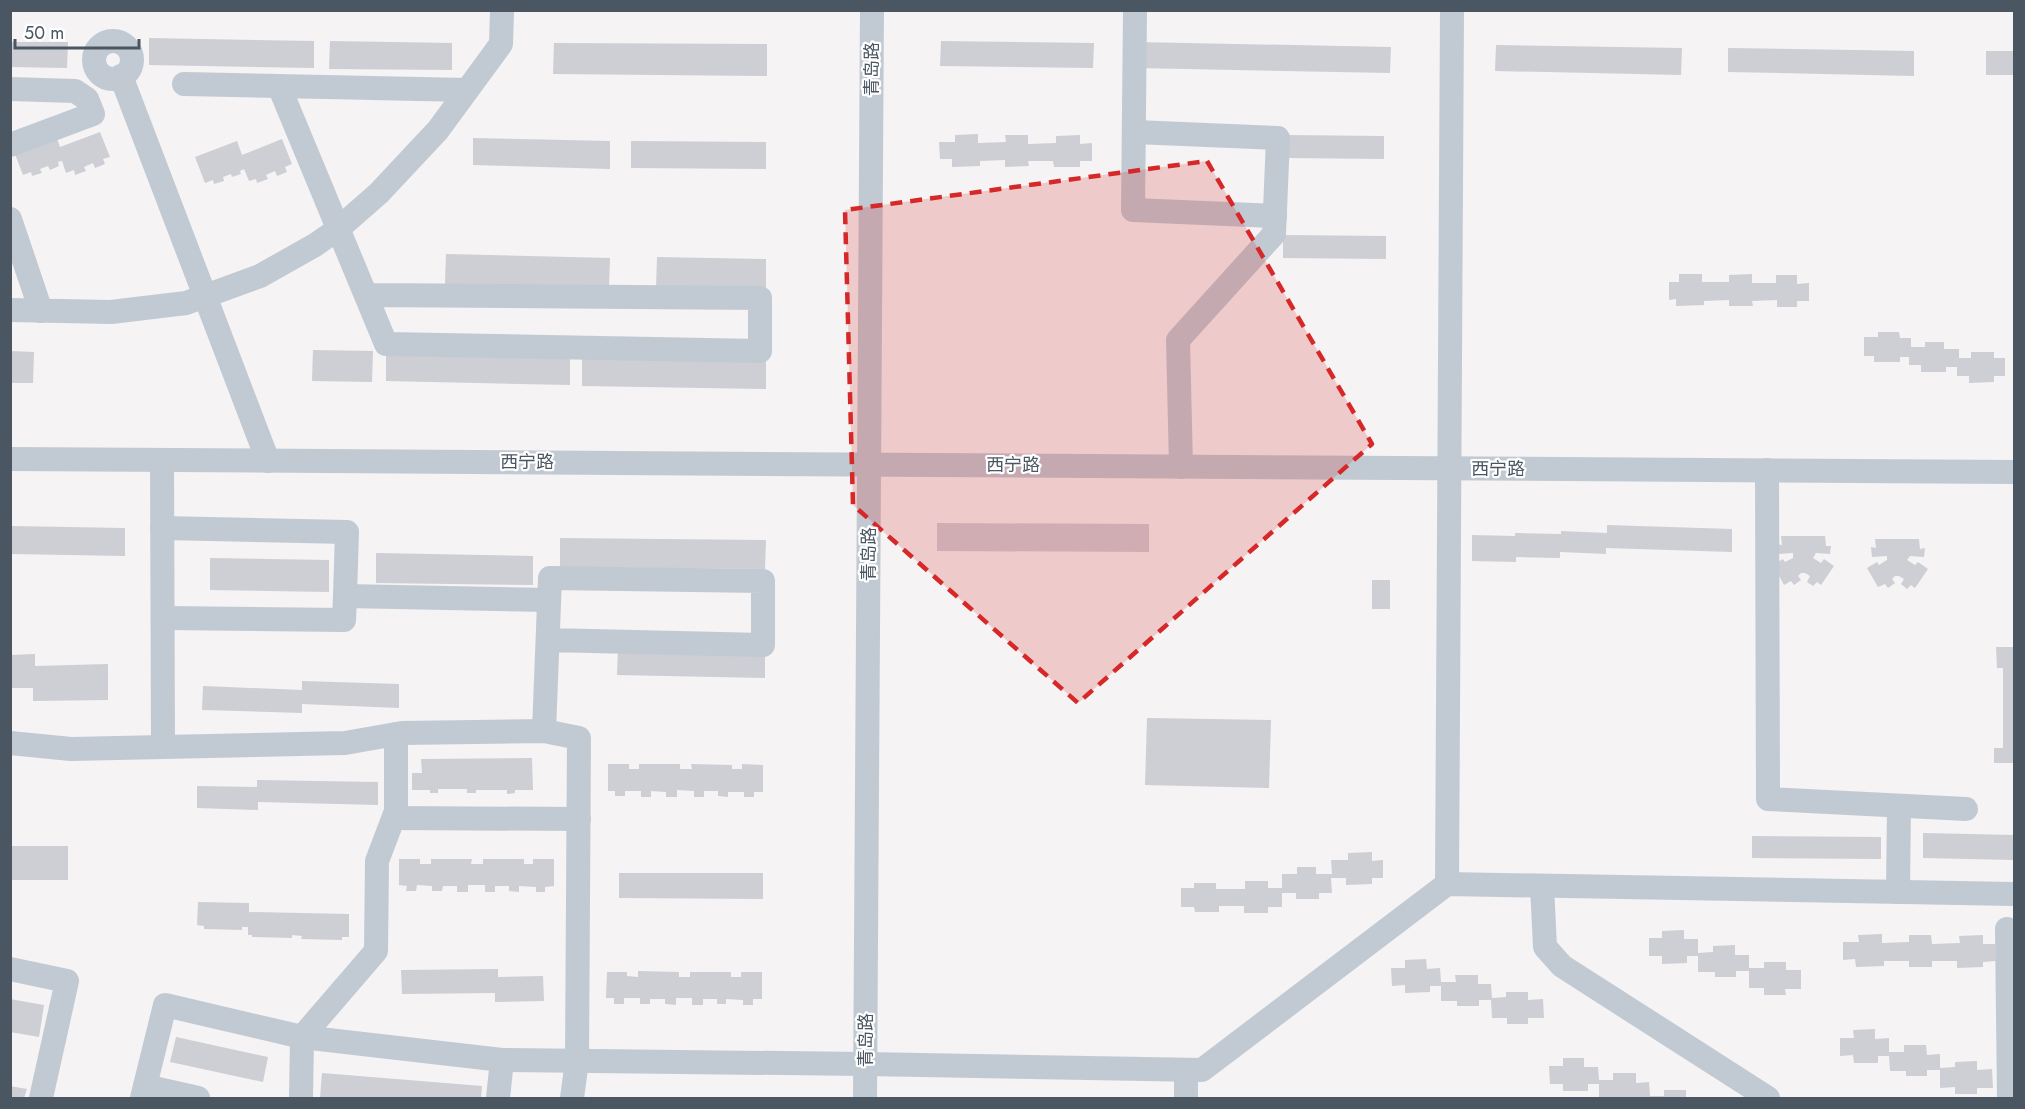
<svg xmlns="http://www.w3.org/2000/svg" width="2025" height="1109" viewBox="0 0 2025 1109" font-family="Jost,'Noto Sans SC',sans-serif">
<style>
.building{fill:#cdcfd5}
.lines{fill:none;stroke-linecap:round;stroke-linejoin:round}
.minor{stroke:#c1cad2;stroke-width:24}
.marked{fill:#d62828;fill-opacity:0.2;stroke:#d62828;stroke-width:4.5;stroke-dasharray:12 8;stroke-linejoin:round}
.labels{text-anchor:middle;stroke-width:4.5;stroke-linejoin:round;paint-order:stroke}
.street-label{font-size:18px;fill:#4a5661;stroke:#fff}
</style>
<rect width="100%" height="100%" fill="#f5f3f3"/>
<!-- building -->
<g class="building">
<polygon points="149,38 314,41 314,68 149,65"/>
<polygon points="330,41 452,43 452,70 329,69"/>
<polygon points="941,41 1094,43 1093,68 940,66"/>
<polygon points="10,42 68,42 67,68 10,67"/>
<polygon points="1137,42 1391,47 1390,73 1137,68"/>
<polygon points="554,43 767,44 767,76 553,74"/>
<polygon points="1496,45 1682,48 1681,75 1495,71"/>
<polygon points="1728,48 1914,51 1914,76 1728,72"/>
<rect x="1986" y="51" width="28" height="24"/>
<polygon points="100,132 110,157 103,159 105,164 95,168 93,163 84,167 86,171 75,175 74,170 66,173 62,161 58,162 59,166 50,170 48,166 40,169 42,173 32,176 31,172 23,175 13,149 55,133 60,147"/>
<polygon points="978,134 978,143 1006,142 1005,135 1028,135 1028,144 1056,143 1056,136 1080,135 1080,144 1092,143 1092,161 1080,161 1080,167 1054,167 1053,161 1028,161 1029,166 1005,167 1005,160 980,161 980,166 952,167 952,159 940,159 939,142 955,142 955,135"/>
<polygon points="1287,135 1384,136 1384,159 1287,158"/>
<polygon points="473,138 610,141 610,169 473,165"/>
<polygon points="282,139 292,164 285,167 287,172 277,176 275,171 266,175 268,179 257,183 256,179 249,181 244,169 240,171 241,174 232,177 231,174 223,177 224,181 214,184 213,180 205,183 195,157 237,141 242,155"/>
<polygon points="631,141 766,142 766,169 631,168"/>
<polygon points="1283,235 1386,236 1386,259 1283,258"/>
<polygon points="446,254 610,258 609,287 445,284"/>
<polygon points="657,257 766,259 766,290 656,288"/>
<polygon points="1679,274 1702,274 1702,282 1729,282 1729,275 1752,274 1752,283 1776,283 1776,275 1797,275 1797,284 1809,283 1809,301 1797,301 1797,307 1777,307 1777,300 1752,301 1753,306 1729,306 1729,300 1704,301 1704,305 1676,306 1676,299 1669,300 1669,282 1679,282"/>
<polygon points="1878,332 1899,332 1900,338 1911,338 1911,347 1925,347 1925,342 1944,342 1944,349 1959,349 1959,358 1971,358 1971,352 1994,352 1994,358 2005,358 2005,376 1994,376 1994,382 1969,383 1969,376 1957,376 1957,367 1946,367 1946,372 1921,372 1921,365 1909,365 1909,357 1900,357 1900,362 1874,362 1874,356 1864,356 1864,337 1878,337"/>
<polygon points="313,350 373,351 372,382 312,381"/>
<polygon points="10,351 34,352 33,383 10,383"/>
<polygon points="386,352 570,356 570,385 386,381"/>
<polygon points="582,357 766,360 766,389 582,386"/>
<polygon points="937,523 1149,524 1149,552 937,551"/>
<polygon points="1607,525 1732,529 1732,552 1606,548 1606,554 1560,552 1560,558 1516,557 1516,562 1472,561 1472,535 1515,536 1515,533 1561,534 1561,531 1607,533"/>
<polygon points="10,526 125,528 125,556 10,554"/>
<polygon points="1781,536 1825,536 1826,546 1831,546 1830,554 1816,553 1813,558 1821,563 1824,559 1834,566 1821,585 1817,582 1813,586 1807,582 1810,576 1805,573 1801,573 1798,576 1801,580 1794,585 1791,581 1784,585 1773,565 1783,559 1785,562 1793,558 1793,553 1778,554 1777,544 1782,545"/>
<polygon points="560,538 766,540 765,569 560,567"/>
<polygon points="1875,539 1919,539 1920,549 1925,548 1924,557 1910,556 1907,560 1915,565 1918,562 1928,569 1915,588 1911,585 1907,589 1901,584 1904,579 1899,576 1895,576 1892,579 1895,583 1888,588 1885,584 1878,587 1867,568 1877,562 1879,565 1887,560 1887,556 1872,557 1871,547 1876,548"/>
<polygon points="376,553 533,556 533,585 376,583"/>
<polygon points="210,558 329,560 329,592 210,590"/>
<rect x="1372" y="580" width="18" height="29"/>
<polygon points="1996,647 2014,647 2014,763 1994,763 1994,748 2003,748 2003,668 1997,668"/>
<polygon points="618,648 765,651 765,678 617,675"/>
<polygon points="35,654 35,666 108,664 108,700 33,701 33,688 10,688 10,655"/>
<polygon points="302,681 399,684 399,708 302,704 302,713 202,710 203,686 302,690"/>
<polygon points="1147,718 1271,720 1269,788 1145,785"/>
<polygon points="532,758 533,790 515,790 515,793 507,794 507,790 476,790 476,793 467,793 467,789 438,789 438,793 430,793 430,790 412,790 412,773 422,773 421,759"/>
<polygon points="608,764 629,764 629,769 639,769 639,764 680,764 680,769 692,769 691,764 732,765 732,769 742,769 742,764 763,765 763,792 754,792 754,797 744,797 744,792 728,792 728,797 718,796 718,791 704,791 704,797 694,797 694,791 677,790 677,797 666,797 666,792 651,791 651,797 641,797 641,791 625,791 625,796 615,796 615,791 608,791"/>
<polygon points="257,780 378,782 378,805 258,802 258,810 197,808 197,786 257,787"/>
<polygon points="1923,833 2014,835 2014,860 1923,858"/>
<polygon points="1752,836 1881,837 1881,859 1752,858"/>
<rect x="10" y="846" width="58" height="34"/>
<polygon points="1372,852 1372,861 1383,860 1383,878 1372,878 1372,884 1346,885 1346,878 1331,878 1332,893 1319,893 1319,899 1296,899 1296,893 1282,893 1282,907 1268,907 1268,913 1244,913 1244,906 1219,906 1219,912 1195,912 1194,907 1181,907 1181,888 1194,888 1194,883 1216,883 1216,889 1245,889 1245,881 1268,881 1268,888 1282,888 1282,874 1297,874 1297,867 1316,867 1316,874 1332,874 1331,860 1348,860 1348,853"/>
<polygon points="399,859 420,859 420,864 431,864 431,859 472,859 471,864 483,864 483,859 524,859 524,864 533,864 533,859 554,859 554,886 545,887 545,892 536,892 536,887 519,886 519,892 509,891 509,886 495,886 495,892 485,892 485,885 468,885 468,892 457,892 457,886 443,886 442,891 432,891 432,886 417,885 416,891 406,891 407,886 399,885"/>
<polygon points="619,873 763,873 763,899 619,898"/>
<polygon points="198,902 249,903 249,912 349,914 349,937 342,937 342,940 301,939 302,936 292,935 292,938 252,937 252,935 248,935 248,927 242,927 242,930 204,929 204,926 197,925"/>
<polygon points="1684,930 1684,939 1698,939 1698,953 1713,952 1713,946 1735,945 1735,955 1749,955 1749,968 1764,968 1764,962 1786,962 1786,970 1801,970 1801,989 1785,989 1786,995 1764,995 1764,988 1749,988 1749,971 1736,971 1736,977 1715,977 1715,972 1698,972 1698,956 1687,956 1687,963 1662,964 1662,956 1649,956 1649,938 1662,938 1662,931"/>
<polygon points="1882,934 1882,943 1909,942 1909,935 1931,935 1932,944 1960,943 1959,936 1983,935 1983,944 1995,944 1996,961 1983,962 1983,967 1957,968 1957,961 1932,961 1932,967 1909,967 1909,961 1884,961 1884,966 1856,967 1855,959 1843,960 1843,942 1859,942 1858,935"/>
<polygon points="1426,959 1427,969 1440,968 1441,982 1456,982 1455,975 1478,975 1478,984 1491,984 1492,998 1506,997 1506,992 1528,992 1528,1000 1543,999 1544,1018 1528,1018 1528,1024 1507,1024 1507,1018 1492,1018 1491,1000 1479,1000 1479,1006 1457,1006 1457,1001 1441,1001 1441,986 1430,986 1430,992 1405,993 1405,985 1392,986 1391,968 1405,968 1405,960"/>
<polygon points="498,969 498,977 543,976 544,1001 495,1002 495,993 402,994 401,970"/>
<polygon points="638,971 679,972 679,977 690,977 690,972 731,972 731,977 741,977 741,972 762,972 762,999 753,999 753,1005 743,1005 743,1000 726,999 726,1004 717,1004 717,999 703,999 703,1005 692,1005 692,998 676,998 676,1005 665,1004 665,999 650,999 650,1004 640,1004 640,998 624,998 624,1004 614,1004 614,998 606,998 607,972 627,972 627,976 638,977"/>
<polygon points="10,999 44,1005 39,1037 10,1032"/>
<polygon points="1875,1029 1875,1039 1889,1038 1889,1052 1904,1052 1904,1045 1926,1045 1927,1055 1940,1054 1940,1068 1955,1067 1955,1062 1977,1061 1977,1070 1992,1069 1993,1088 1977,1088 1977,1094 1955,1094 1955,1087 1940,1088 1940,1070 1927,1070 1927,1076 1906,1076 1906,1071 1890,1071 1889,1056 1878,1056 1878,1063 1854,1063 1853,1055 1840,1056 1840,1038 1854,1038 1853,1030"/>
<polygon points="176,1037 268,1057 263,1082 170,1062"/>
<polygon points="1563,1058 1584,1058 1584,1067 1598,1067 1599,1080 1613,1080 1613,1073 1636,1073 1636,1083 1649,1082 1650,1096 1664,1096 1664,1090 1686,1090 1686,1098 1599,1098 1599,1084 1588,1084 1588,1091 1563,1091 1563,1084 1550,1084 1549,1066 1563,1066"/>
<polygon points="322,1073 482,1086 481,1098 320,1098"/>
<polygon points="10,1086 27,1089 24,1098 10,1098"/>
</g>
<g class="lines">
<!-- minor -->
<g class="minor">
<polyline points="1135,10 1133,210 1275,216"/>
<circle cx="113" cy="60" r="19"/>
<polyline points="121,76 268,461"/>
<polyline points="184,84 467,90"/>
<polyline points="279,86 386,344 760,351 760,298 366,295"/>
<polyline points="10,89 75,91 87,99 93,114 10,145"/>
<polyline points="1135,132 1278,138 1274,234 1178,340 1181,467"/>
<polyline points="10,219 41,311"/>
<polyline points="10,310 111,312 186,303 260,276 315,245 338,229 379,193 438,130 501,44 502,10"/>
<polyline points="10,459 2014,472"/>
<polyline points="162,460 163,746"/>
<polyline points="1767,470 1768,799 1966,809"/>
<polyline points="162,528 347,532 345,596 549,600"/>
<polyline points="163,618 344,620 345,596"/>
<polyline points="544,731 550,578 763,581 763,645 548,640"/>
<polyline points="10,743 71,749 345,743 402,733 544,731 579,738 577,1061 572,1098"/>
<polyline points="394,818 579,819"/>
<polyline points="1447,884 1452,10"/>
<polyline points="1542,886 1545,947 1562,966 1768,1098"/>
<polyline points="1898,892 1899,806"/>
<polyline points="2007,929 2009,1098"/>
<polyline points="10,969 67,981 41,1098"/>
<polyline points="145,1086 198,1098"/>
<polyline points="142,1098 165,1005 302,1037 502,1060 865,1064 1202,1070 1447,884 2014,894"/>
<polyline points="301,1098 302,1037 376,951 377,861 396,811 396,734"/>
<polyline points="498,1098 502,1060"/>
<polyline points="865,1098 872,10"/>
<polyline points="1186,1098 1186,1070"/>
</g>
</g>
<!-- marked area -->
<path class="marked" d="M1207 161 1372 444 1078 703 853 505 845 210Z"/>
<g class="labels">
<!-- street labels -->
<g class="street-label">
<text transform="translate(872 69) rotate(-90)" y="6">青岛路</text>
<text x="527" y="468">西宁路</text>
<text x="1013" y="471">西宁路</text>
<text x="1498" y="475">西宁路</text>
<text transform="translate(869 554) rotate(-90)" y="6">青岛路</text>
<text transform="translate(866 1040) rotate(-90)" y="6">青岛路</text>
</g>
</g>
<!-- border -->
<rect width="2025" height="1109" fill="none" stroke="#4a5661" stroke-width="24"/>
<!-- scale -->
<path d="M15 39v9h124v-9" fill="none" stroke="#4a5661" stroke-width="3"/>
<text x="24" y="39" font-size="18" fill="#4a5661" stroke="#ffffff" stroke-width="4.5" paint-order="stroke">50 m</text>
</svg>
